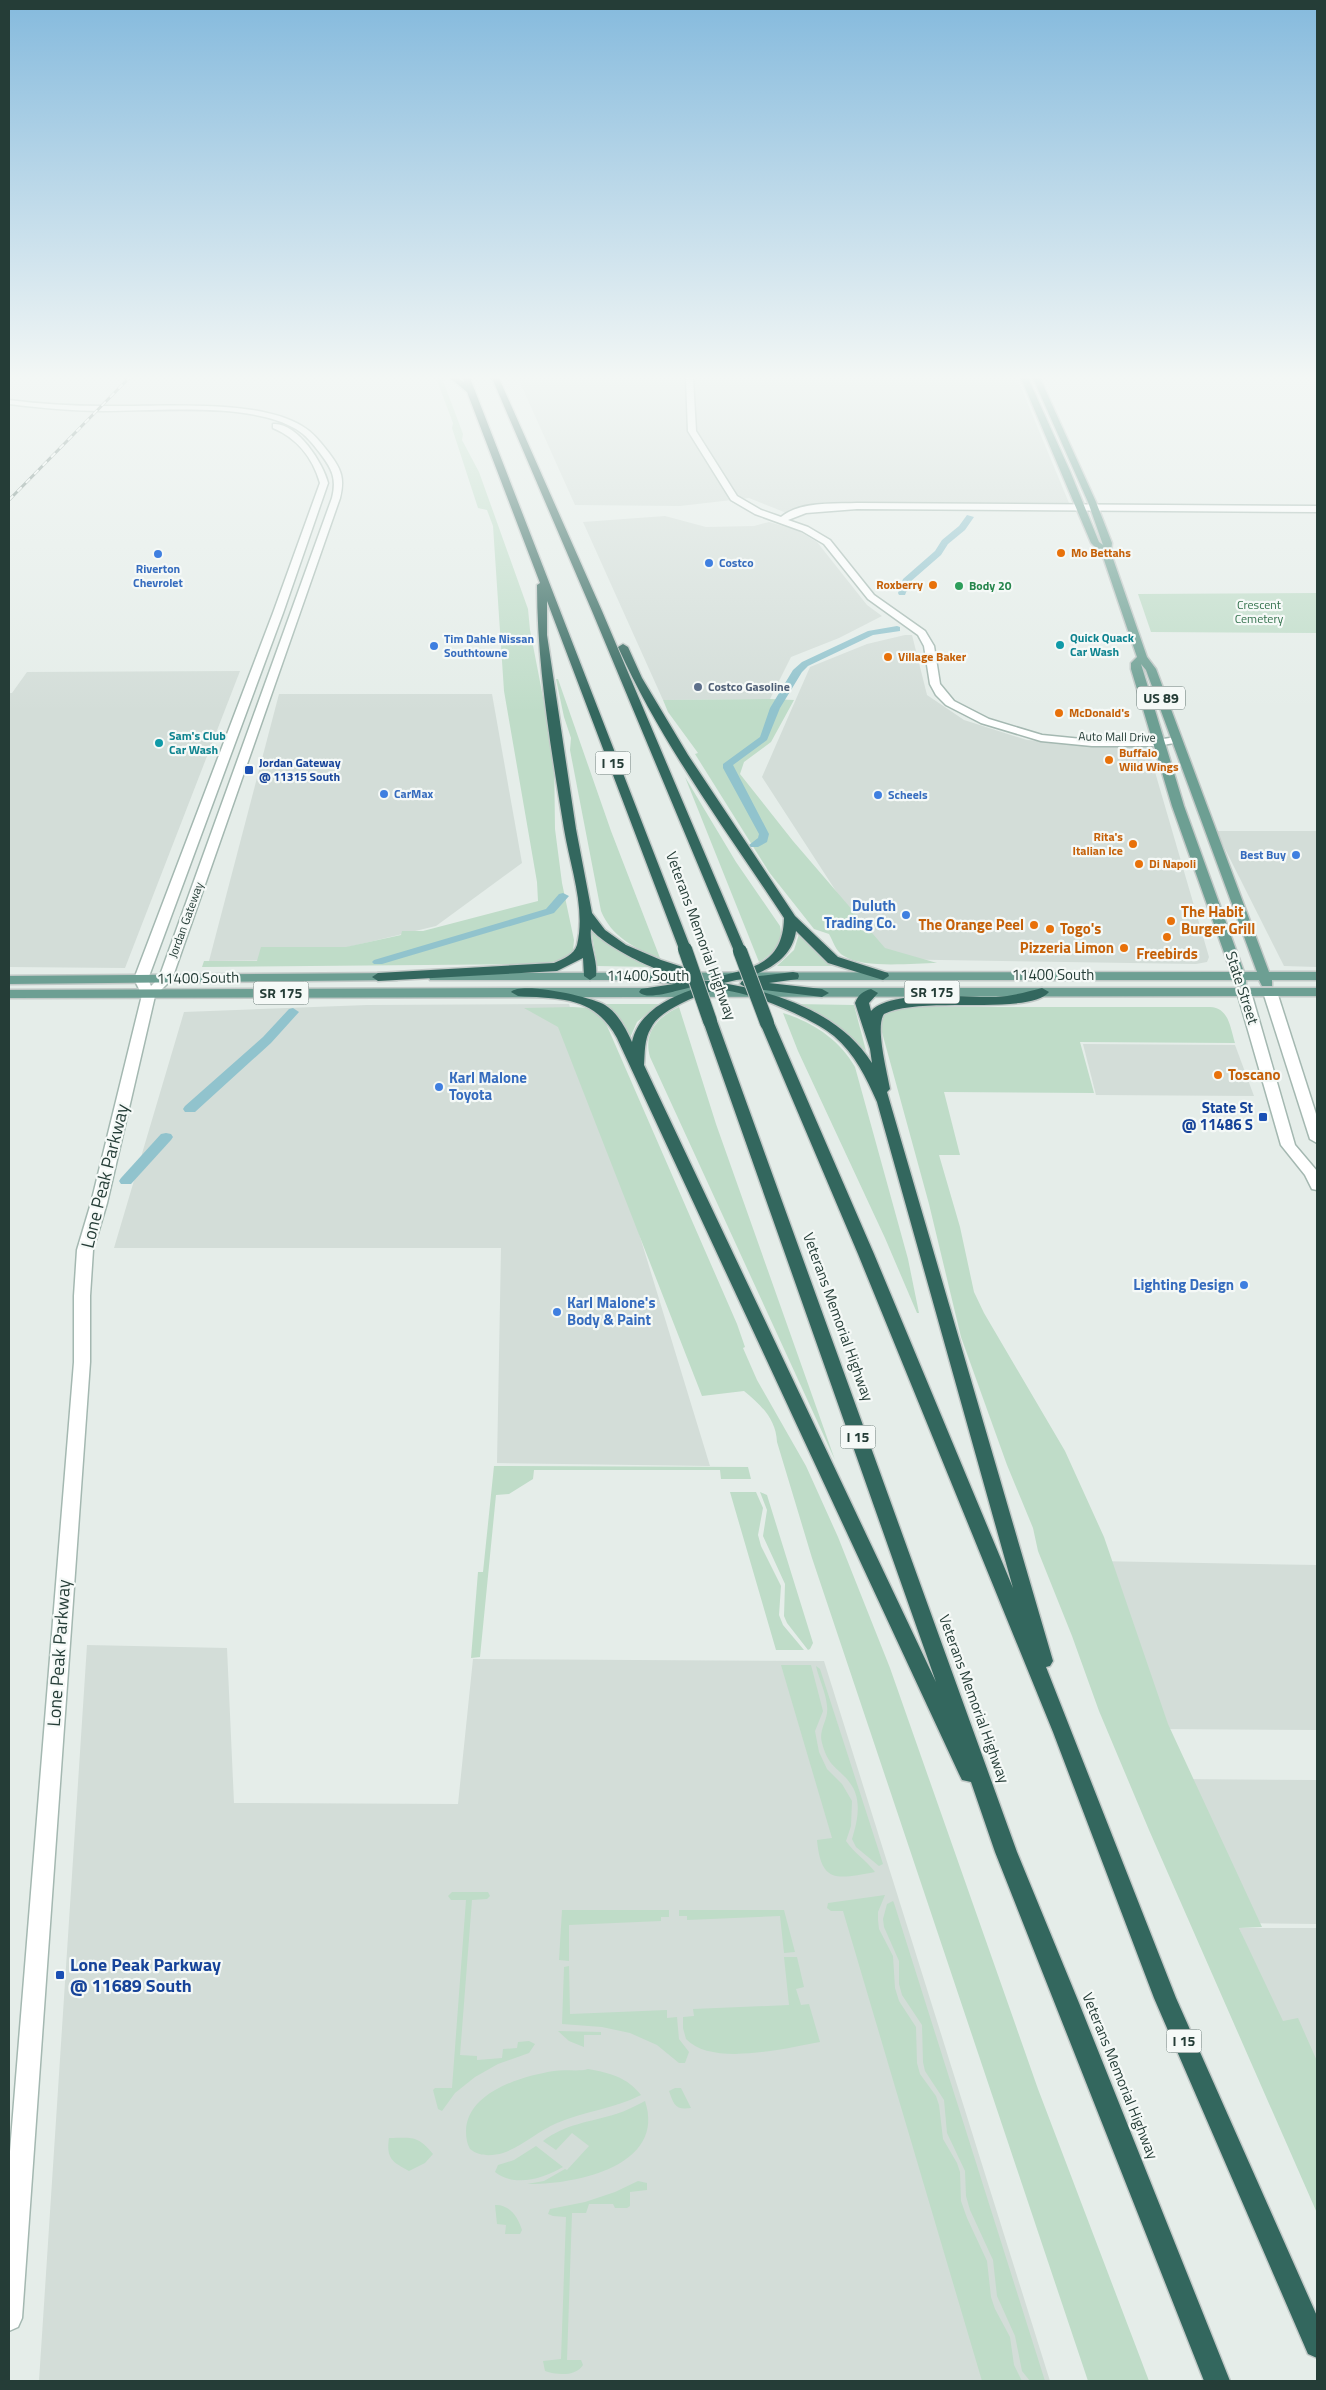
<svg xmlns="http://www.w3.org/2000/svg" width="1326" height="2390" viewBox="0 0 1326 2390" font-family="'Titillium Web',sans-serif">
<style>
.built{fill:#d3ddd8}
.green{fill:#bfdcc8}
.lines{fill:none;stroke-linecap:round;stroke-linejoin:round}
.canal{fill:#91c3cd;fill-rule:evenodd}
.secondary-casing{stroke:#a4b8b1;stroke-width:3}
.primary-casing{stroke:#c2c9c7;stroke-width:3}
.highway-casing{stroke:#c2c9c7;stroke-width:3}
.secondary{fill:#fff;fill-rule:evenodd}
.primary{fill:#6d9f93;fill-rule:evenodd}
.highway{fill:#33675e;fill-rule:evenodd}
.rail-casing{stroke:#607872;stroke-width:3}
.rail{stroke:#f5f9f7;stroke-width:2;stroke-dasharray:6;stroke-linecap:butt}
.highway-bridge-casing{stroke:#c2c9c7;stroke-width:16;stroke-linecap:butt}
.highway-bridge{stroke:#33675e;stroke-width:14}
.food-dot{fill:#e8710a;stroke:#f5f9f7;stroke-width:2}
.shop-dot{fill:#3f7fe0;stroke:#f5f9f7;stroke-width:2}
.leisure-dot{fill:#2e9e5b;stroke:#f5f9f7;stroke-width:2}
.culture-dot{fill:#0f9aa8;stroke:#f5f9f7;stroke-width:2}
.service-dot{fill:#5c6f8a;stroke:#f5f9f7;stroke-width:2}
.transit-dot{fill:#1a4fb4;stroke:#f5f9f7;stroke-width:2}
.labels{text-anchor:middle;stroke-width:4.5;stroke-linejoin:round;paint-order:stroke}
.far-food-label{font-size:12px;font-weight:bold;fill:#c56008;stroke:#f5f9f7;text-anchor:start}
.far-shop-label{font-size:12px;font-weight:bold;fill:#366cbe;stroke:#f5f9f7;text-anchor:start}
.far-leisure-label{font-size:12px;font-weight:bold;fill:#27864d;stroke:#f5f9f7;text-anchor:start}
.far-park-label{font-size:12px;fill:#32714c;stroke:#f5f9f7}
.far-culture-label{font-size:12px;font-weight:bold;fill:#0d838f;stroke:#f5f9f7;text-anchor:start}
.far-service-label{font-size:12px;font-weight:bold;fill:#4e5e75;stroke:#f5f9f7;text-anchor:start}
.far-street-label{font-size:12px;fill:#253d37;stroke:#f5f9f7}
.far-transit-label{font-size:12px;font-weight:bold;fill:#164399;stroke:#f5f9f7;text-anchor:start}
.shield{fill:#f5f9f7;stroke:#637571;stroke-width:1}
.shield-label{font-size:14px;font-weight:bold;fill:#253d37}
.shop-label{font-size:15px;font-weight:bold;fill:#366cbe;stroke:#f5f9f7;text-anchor:end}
.food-label{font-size:15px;font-weight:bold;fill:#c56008;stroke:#f5f9f7;text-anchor:start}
.street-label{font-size:15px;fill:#253d37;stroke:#f5f9f7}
.transit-label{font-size:15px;font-weight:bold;fill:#164399;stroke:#f5f9f7;text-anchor:end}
.near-street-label{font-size:18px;fill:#253d37;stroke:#f5f9f7}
.near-transit-label{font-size:18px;font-weight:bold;fill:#164399;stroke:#f5f9f7;text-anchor:start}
</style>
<rect width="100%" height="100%" fill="#e5ede9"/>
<!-- built -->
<g class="built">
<polygon points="518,378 1017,378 1069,503 838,502 784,512 749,498 680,506 575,505"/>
<polygon points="665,516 706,527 754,526 769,522 797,530 817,542 867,605 882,616 839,638 791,657 770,699 663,700 583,522"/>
<polygon points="905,635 912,635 927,695 964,720 1027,740 1148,748 1209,957 1207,962 1196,964 880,959 762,777 810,667 867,644"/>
<polygon points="240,671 125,968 9,967 9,693 12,693 27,672"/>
<polygon points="279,694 492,694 522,863 436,926 294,960 209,961"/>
<polygon points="1216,831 1317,831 1317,967 1284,966"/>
<polygon points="569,1004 710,1466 497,1463 501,1248 114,1248 184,1012 367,1005"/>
<polygon points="1083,1044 1235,1045 1254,1096 1096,1095"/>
<polygon points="1094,1561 1317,1565 1317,1730 1159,1729"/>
<polygon points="87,1645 227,1648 234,1803 458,1804 473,1659 824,1661 1050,2381 39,2381"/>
<polygon points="1170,1779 1317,1780 1317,1924 1236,1923"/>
<polygon points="1239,1928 1317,1928 1317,2115"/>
</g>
<!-- green -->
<g class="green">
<polygon points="436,378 442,378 463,434 462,440 479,472 528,609 530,630 554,754 555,829 562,883 574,940 573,951 566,959 544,964 202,967 204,961 257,961 261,947 346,947 401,935 402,931 423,931 538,901 537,882 504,691 493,526 487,510 478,508 452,428 453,423"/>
<polygon points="1317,593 1317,633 1151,632 1138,594"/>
<path d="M556 679H558L611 831 660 958C635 949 611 936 601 911L570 750 571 738 564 717Z"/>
<path d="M770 699 794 700 771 742 744 762 740 774 793 841 885 948 937 963C914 963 863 969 844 956 836 952 833 941 829 934L814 929 769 872 695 754 698 753 668 712 663 700Z"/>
<path d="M685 777 736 862 780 926C784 943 773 954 759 962Z"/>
<polygon points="591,928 617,950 651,967 597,966"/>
<polygon points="800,931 821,957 835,966 777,966 794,950"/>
<polygon points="603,1004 659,1004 637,1022 629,1040"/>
<polygon points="793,1004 854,1005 866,1051 837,1026"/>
<path d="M573 1007 589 1008 604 1019 737 1324 745 1347 743 1348 757 1380 806 1466 838 1537 890 1668 1038 2089 1149 2381H1088L812 1558 777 1442C776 1419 761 1405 744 1391L702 1396 558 1027 524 1008Z"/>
<path d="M679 1007 716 1124 835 1460 650 1057C643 1032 658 1017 679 1007Z"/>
<path d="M915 1007H1210C1229 1008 1230 1027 1235 1043L1080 1042 1094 1093 944 1092 960 1155H939L960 1227 974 1292 984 1313 1065 1451 1104 1537 1168 1724 1262 1927 1239 1928 1283 2021 1298 2018 1317 2061V2213L1149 1830 1099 1711 1072 1636 1038 1551 1033 1528 1007 1465 961 1337 929 1204 880 1025C884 1007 900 1007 915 1007Z"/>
<path d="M783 1013C812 1022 839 1039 855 1067L908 1259 919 1313H917L885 1238 798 1051Z"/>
<polygon points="494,1466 748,1467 751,1479 721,1479 720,1470 534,1470 533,1479 509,1494 496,1495 480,1657 471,1658 478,1572 483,1572"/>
<polygon points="730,1492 756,1492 763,1508 758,1535 761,1546 781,1586 779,1615 783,1625 804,1650 776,1650"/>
<polygon points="760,1492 767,1495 813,1643 810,1649 808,1650 787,1623 784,1616 785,1584 763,1536 767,1510"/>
<path d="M781 1665H811L823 1711 815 1731 819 1752 827 1769 842 1784 852 1801 851 1826 846 1841C854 1853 866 1860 875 1872 837 1879 821 1884 817 1840L832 1838Z"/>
<path d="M816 1666 820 1669 883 1864 879 1866 856 1847 852 1839C857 1823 862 1802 852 1786 841 1768 829 1770 822 1743 818 1729 829 1720 827 1706 826 1693 819 1679 816 1666Z"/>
<polygon points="452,1892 488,1892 490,1896 487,1899 472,1900 460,2055 477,2056 477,2060 502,2058 503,2049 517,2048 518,2042 529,2041 535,2044 529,2053 498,2064 475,2077 455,2093 442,2111 438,2109 433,2090 435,2088 452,2088 466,1900 451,1900 448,1896"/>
<polygon points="885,1895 878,1912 878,1920 879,1929 893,1956 895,1988 899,2001 916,2027 917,2063 920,2074 936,2096 939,2105 943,2139 957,2163 960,2172 961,2201 967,2218 987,2261 991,2297 995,2309 1010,2337 1014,2365 1022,2381 982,2381 843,1911 831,1911 827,1908 828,1903"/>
<polygon points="893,1901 894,1903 1045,2381 1030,2381 1022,2371 1015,2336 997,2296 993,2260 970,2210 966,2196 965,2171 947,2133 944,2100 925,2071 923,2062 922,2025 902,1995 899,1984 899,1961 884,1927 883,1919 887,1904"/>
<polygon points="562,1910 669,1910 669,1917 661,1917 661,1921 569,1925 569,1961 559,1960"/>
<polygon points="679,1910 784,1910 795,1952 784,1953 780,1916 687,1920 687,1916 679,1916"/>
<path d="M784 1957H797L804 1987 796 1989 801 2005 809 2004 820 2042C787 2048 712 2067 686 2039L683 2028V2017L694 2016 693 2009 789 2005Z"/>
<polygon points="569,1966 570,2014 667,2010 667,2018 677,2017 679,2039 689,2052 685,2063 679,2063 657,2045 630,2033 602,2027 562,2024 564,1967"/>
<polygon points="558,2031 601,2032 601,2035 584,2035 584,2047 569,2041"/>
<path d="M588 2069C610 2073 627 2077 641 2095 614 2109 585 2111 557 2123 538 2131 523 2146 503 2153 492 2156 480 2157 470 2149 467 2144 466 2138 466 2131 467 2092 522 2076 554 2071 565 2069 579 2072 588 2069Z"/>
<path d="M675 2088H681L691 2108C675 2110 674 2105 669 2091Z"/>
<path d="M645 2101C667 2167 573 2185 527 2184L544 2181 565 2169 567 2170 589 2146 572 2133 556 2150 543 2141C565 2124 590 2122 616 2114 626 2111 635 2106 645 2101Z"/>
<path d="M389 2138C413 2138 417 2135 433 2154L425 2163 409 2171C392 2162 386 2158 389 2138Z"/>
<path d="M536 2146 563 2167C544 2178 515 2188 495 2172L498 2165 514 2160Z"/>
<path d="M638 2181 647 2183V2190L630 2192V2206L627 2208H615L613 2204H589L586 2213H572L567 2360H581L583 2365C576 2377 556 2375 545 2371L543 2361 561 2359 566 2217 553 2216 548 2214 550 2209 585 2202 615 2192Z"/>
<path d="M495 2205C509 2204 518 2217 522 2230L520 2234H505L506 2225 497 2224Z"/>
</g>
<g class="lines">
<!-- canal -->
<g class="canal">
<polygon points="967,515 974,517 965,530 948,544 941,555 910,582 905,595 899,595 898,593 903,579 935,551 942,540 959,526"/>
<polygon points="897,626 900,627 900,631 873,635 808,666 802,672 780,708 767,740 733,765 769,834 767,842 758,847 750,847 749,845 758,838 759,834 723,768 723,764 760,737 770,708 793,670 802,662 868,631"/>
<polygon points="563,893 569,896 554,913 382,964 374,964 372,962 374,960 546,909 559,894"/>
<polygon points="293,1008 299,1012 271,1043 195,1112 185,1112 183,1109 185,1106 263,1037 289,1009"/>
<polygon points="166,1133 171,1134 173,1137 171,1140 131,1184 121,1184 119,1181 121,1178 161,1134"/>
</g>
<defs>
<g id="secondary">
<path d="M686 378H693L696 431 737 496 761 510 781 517C800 501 834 504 857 503L1317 506V512L857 509 806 513 788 520 808 527 830 540 874 595 925 631 934 646 940 684 954 701 989 719 1042 735 1092 740H1157L1176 737 1181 740 1180 742 1157 746H1092L1041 741 981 723 946 705 936 695 930 684 924 646 918 635 868 599 824 544 802 531 755 514 731 500 688 431Z"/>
<path d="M9 400C40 404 72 406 104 406 158 407 256 398 302 426 314 433 321 443 329 453 341 469 345 478 340 498L172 979 155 996 107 1203 93 1250 90 1296V1362L22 2318 18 2327 9 2331V2164L74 1362V1296L77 1250 91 1203 142 995 134 979 273 613 320 483C313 458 297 438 273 428V424C297 422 323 463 328 483L283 613 148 979 151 986 159 978 332 498C337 478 332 469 320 453 313 444 306 435 296 429 252 402 156 411 104 411 72 411 41 408 9 404Z"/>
<polygon points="1244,988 1251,992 1295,1145 1317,1171 1317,1190 1312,1189 1305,1175 1281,1145 1237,992"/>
<polygon points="1270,988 1277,992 1317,1117 1317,1143 1310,1139 1263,992"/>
</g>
<g id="primary">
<path d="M1021 378H1028L1070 471 1099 542 1103 545 1088 502 1033 378H1040L1096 502 1112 543 1111 553 1147 657 1156 669 1269 972H1317V980H1272V986H1262L1259 980H1246V986H1236L1233 980H430L429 977 435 973 1231 972 1172 806 1131 669V663L1137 657 1102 554 1091 543ZM1141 664 1146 670 1257 972H1244L1184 806Z"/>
<polygon points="392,973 398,977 397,980 9,984 9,976"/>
<polygon points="518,988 1317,988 1317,996 9,998 9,990"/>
</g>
<g id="highway">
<path d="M450 378H457L464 382 463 378H470L691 949 685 953 679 949 547 601V635L576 829 592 913 605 930 626 945 661 960 695 971 696 974 695 977C673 982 605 947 591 929 589 944 598 960 596 976L590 980 584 976 583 958 557 971 378 981 372 977 378 973 554 963C563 959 574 955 577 945 586 908 570 866 564 829 551 749 537 666 537 585L540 583 467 392Z"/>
<polygon points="492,378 499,378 602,611 746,951 745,954 740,955 734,951 592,611"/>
<path d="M623 644 628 647 642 678 688 755 795 916 838 957 888 973 889 976 883 980 828 963 796 931C791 966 753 977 723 983 779 993 840 1013 872 1063L870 1049 855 1003C858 995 863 991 871 989L878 993 869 1003 871 1011C891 989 968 998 996 997 1012 996 1027 992 1042 988L1049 992C1030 1016 920 995 884 1014 875 1027 887 1071 890 1089L887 1092 1053 1661 1050 1666 1046 1667 1176 1998 1317 2316V2358L1308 2354 1154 1998 1053 1732 858 1254 760 1023 767 1019 774 1023 874 1254 1013 1588 877 1102C866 1077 855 1054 834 1036 812 1018 747 990 719 990 707 991 690 999 680 1004 669 1010 656 1017 651 1028 644 1039 645 1053 644 1065L936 1682 703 1021 710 1017 717 1021 1017 1852 1079 2003 1230 2381H1204L995 1852 971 1782 962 1780 959 1774 617 1038C594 996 561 999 518 996L511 992C521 981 592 997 605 1005 618 1013 626 1029 632 1042 639 1010 672 996 700 987 688 985 649 1003 639 992L641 989 674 984 632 979 631 976 632 973 709 981 710 978C749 969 783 966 784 918 726 830 661 743 618 647Z"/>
<polygon points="793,972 798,973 799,976 798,979 769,983 822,989 829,993 822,997 747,988 740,984 742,981 753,981 754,977 759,976"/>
</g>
</defs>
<!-- secondary casing -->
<use href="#secondary" class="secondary-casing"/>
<!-- primary casing -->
<use href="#primary" class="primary-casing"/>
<!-- highway casing -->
<use href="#highway" class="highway-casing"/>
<!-- secondary -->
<use href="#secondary" class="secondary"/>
<!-- primary -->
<use href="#primary" class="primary"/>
<!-- highway -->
<use href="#highway" class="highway"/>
<defs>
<polyline id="rail" points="9,500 129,378"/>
</defs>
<!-- rail casing -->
<use href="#rail" class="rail-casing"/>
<!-- rail -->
<use href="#rail" class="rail"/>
<defs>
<g id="highway-bridge">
<polyline points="685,949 710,1021"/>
<polyline points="740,951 767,1023"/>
</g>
</defs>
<!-- highway-bridge casing -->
<use href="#highway-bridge" class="highway-bridge-casing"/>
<!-- highway-bridge -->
<use href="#highway-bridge" class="highway-bridge"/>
</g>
<!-- sky -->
<linearGradient id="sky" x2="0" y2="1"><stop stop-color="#85badd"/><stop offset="0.53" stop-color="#f3f7f5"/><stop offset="1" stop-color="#f3f7f5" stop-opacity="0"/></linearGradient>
<rect width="1326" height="712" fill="url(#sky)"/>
<!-- markers -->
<g class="food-dot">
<circle cx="1061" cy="553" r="5"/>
<circle cx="933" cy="585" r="5"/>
<circle cx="888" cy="657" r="5"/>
<circle cx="1059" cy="713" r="5"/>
<circle cx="1109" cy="760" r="5"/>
<circle cx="1133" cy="844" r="5"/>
<circle cx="1139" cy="864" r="5"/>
<circle cx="1171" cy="921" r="5"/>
<circle cx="1034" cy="925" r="5"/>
<circle cx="1050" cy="929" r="5"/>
<circle cx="1167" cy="937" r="5"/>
<circle cx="1124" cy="948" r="5"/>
<circle cx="1218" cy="1075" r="5"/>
</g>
<g class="shop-dot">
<circle cx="158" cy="554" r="5"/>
<circle cx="709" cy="563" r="5"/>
<circle cx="434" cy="646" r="5"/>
<circle cx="384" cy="794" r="5"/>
<circle cx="878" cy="795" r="5"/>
<circle cx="1296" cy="855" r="5"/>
<circle cx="906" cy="915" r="5"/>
<circle cx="439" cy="1087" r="5"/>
<circle cx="1244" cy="1285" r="5"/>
<circle cx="557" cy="1312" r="5"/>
</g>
<circle class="leisure-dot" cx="959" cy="586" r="5"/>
<g class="culture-dot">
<circle cx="1060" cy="645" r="5"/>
<circle cx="159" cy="743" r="5"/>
</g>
<circle class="service-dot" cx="698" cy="687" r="5"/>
<g class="transit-dot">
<rect x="244" y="765" width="10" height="10" rx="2.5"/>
<rect x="1258" y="1112" width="10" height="10" rx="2.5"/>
<rect x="55" y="1970" width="10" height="10" rx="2.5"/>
</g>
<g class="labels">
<!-- far-food labels -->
<g class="far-food-label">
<text x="1071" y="557">Mo Bettahs</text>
<text x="923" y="589" text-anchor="end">Roxberry</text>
<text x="898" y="661">Village Baker</text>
<text x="1069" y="717">McDonald's</text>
<text x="1119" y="757">Buffalo<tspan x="1119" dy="14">Wild Wings</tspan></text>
<text x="1123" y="841" text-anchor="end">Rita's<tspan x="1123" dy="14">Italian Ice</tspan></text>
<text x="1149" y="868">Di Napoli</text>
</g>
<!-- far-shop labels -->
<g class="far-shop-label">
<text x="719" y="567">Costco</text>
<text x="158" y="573" text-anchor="middle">Riverton<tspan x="158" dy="14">Chevrolet</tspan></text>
<text x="444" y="643">Tim Dahle Nissan<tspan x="444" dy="14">Southtowne</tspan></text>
<text x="394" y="798">CarMax</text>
<text x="888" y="799">Scheels</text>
<text x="1286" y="859" text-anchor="end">Best Buy</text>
</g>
<!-- far-leisure labels -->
<g class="far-leisure-label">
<text x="969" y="590">Body 20</text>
</g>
<!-- far-park labels -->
<g class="far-park-label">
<text x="1259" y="609">Crescent<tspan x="1259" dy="14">Cemetery</tspan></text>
</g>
<!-- far-culture labels -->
<g class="far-culture-label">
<text x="1070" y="642">Quick Quack<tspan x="1070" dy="14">Car Wash</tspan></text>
<text x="169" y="740">Sam's Club<tspan x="169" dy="14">Car Wash</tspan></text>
</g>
<!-- far-service labels -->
<g class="far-service-label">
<text x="708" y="691">Costco Gasoline</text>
</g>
<!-- far-street labels -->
<g class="far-street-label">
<text transform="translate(1117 737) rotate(1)" y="4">Auto Mall Drive</text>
<text transform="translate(186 920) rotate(-70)" y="4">Jordan Gateway</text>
</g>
<!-- far-transit labels -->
<g class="far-transit-label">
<text x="259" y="767">Jordan Gateway<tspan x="259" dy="14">@ 11315 South</tspan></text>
</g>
<!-- shield labels -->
<g class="shield">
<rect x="1137" y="686.5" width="48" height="23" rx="4"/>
<rect x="595.5" y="751.5" width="35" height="23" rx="4"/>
<rect x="904.5" y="980.5" width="55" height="23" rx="4"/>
<rect x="253.5" y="981.5" width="55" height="23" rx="4"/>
<rect x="840.5" y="1425.5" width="35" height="23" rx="4"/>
<rect x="1166.5" y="2029.5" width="35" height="23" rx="4"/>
</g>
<g class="shield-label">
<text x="1161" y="703">US 89</text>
<text x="613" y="768">I 15</text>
<text x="932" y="997">SR 175</text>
<text x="281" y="998">SR 175</text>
<text x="858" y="1442">I 15</text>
<text x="1184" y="2046">I 15</text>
</g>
<!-- shop labels -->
<g class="shop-label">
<text x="896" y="911">Duluth<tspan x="896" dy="17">Trading Co.</tspan></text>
<text x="449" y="1083" text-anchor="start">Karl Malone<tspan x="449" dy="17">Toyota</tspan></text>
<text x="1234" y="1290">Lighting Design</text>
<text x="567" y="1308" text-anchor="start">Karl Malone's<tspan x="567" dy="17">Body &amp; Paint</tspan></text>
</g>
<!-- food labels -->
<g class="food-label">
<text x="1181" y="917">The Habit<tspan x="1181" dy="17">Burger Grill</tspan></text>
<text x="1024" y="930" text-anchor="end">The Orange Peel</text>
<text x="1060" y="934">Togo's</text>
<text x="1114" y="953" text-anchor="end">Pizzeria Limon</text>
<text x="1167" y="959" text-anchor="middle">Freebirds</text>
<text x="1228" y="1080">Toscano</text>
</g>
<!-- street labels -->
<g class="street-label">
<text transform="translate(701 936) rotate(70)" y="5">Veterans Memorial Highway</text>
<text x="1053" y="980">11400 South</text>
<text x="648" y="981">11400 South</text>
<text transform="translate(198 978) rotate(-1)" y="5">11400 South</text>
<text transform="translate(1242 988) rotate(72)" y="5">State Street</text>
<text transform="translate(838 1317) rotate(70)" y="5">Veterans Memorial Highway</text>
<text transform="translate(974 1699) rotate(70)" y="5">Veterans Memorial Highway</text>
<text transform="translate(1120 2076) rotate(68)" y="5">Veterans Memorial Highway</text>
</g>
<!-- transit labels -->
<g class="transit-label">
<text x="1253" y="1113">State St<tspan x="1253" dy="17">@ 11486 S</tspan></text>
</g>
<!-- near-street labels -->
<g class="near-street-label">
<text transform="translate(105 1176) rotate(-76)" y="6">Lone Peak Parkway</text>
<text transform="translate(59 1653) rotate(-86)" y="6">Lone Peak Parkway</text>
</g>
<!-- near-transit labels -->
<g class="near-transit-label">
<text x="70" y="1971">Lone Peak Parkway<tspan x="70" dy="21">@ 11689 South</tspan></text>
</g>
</g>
<!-- border -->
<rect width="1326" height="2390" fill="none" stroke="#253d37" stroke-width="20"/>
</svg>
